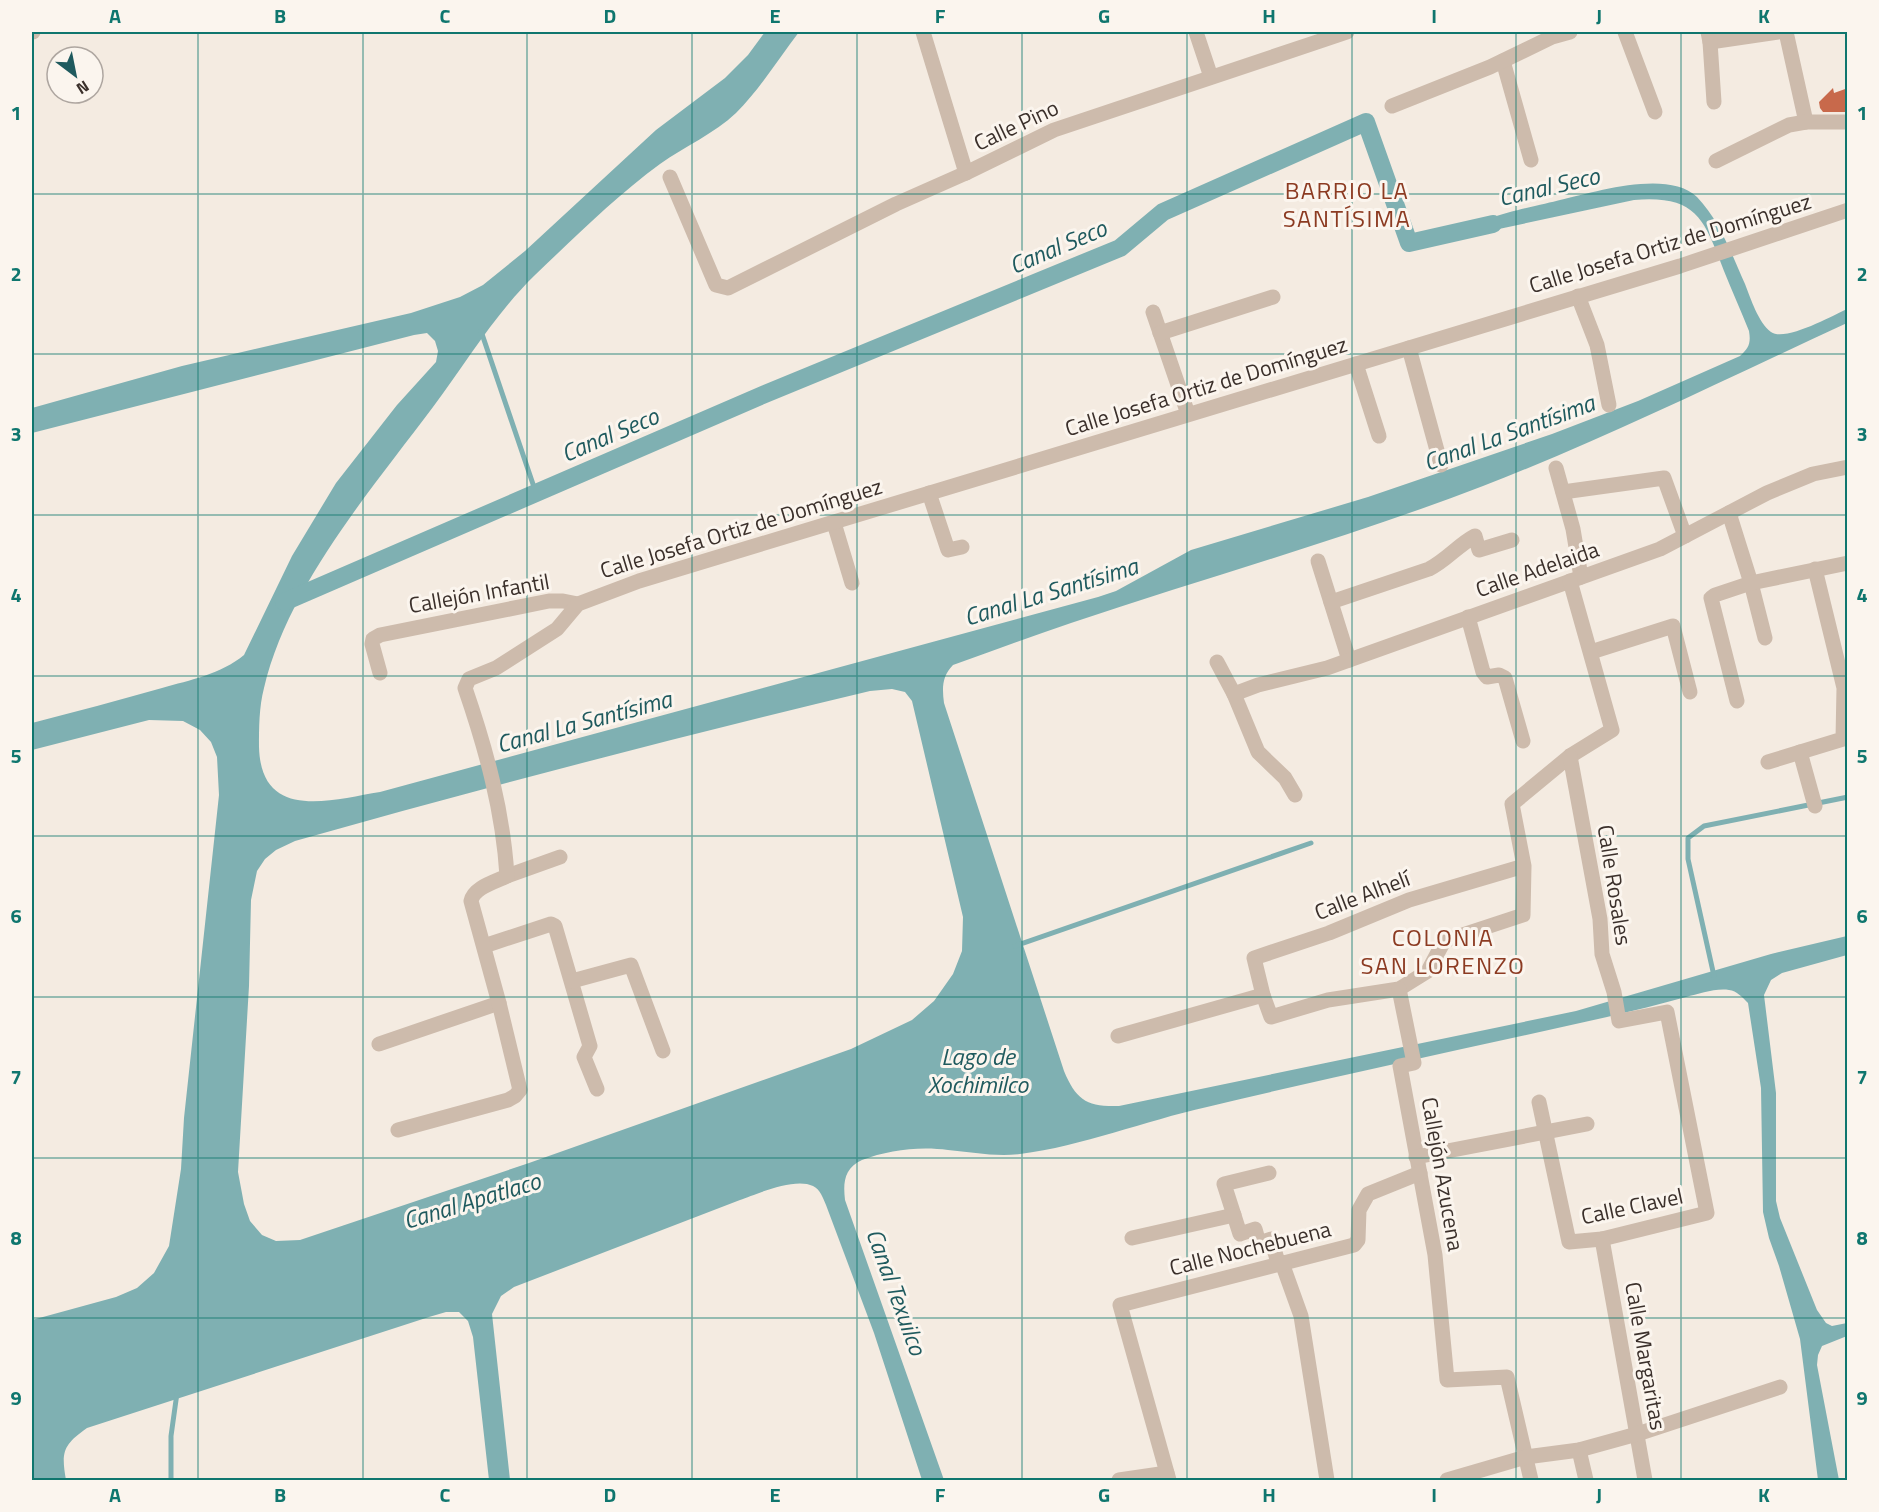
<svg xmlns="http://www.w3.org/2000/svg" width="1879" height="1512" viewBox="0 0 1879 1512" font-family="'Titillium Web',sans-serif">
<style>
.water{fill:#7fb0b2;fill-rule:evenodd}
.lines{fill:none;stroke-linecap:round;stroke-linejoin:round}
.stream{stroke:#7fb0b2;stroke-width:5}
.canal{stroke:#7fb0b2;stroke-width:18}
.building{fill:#c8694b}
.minor{stroke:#cdbbac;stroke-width:15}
.grid{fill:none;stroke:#0f766e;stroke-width:1.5;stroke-opacity:0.55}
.labels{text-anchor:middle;stroke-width:6;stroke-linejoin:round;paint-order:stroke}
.street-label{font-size:22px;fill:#3b302b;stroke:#fbf5ee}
.water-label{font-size:24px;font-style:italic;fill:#1f5a5e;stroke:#fbf5ee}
.neighbourhood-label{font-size:24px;letter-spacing:1.5px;fill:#8c3b22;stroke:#fbf5ee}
.neatline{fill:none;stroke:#0f766e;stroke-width:2}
.grid-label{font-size:20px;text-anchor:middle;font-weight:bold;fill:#0f766e}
</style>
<rect width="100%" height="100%" fill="#f4ebe1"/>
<!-- water -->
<path class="water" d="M765 32H799C779 58 760 89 736 113 714 134 685 146 660 164 616 196 574 238 535 275 495 314 466 363 433 407 371 490 288 586 264 688 259 707 259 728 259 747 261 822 331 800 380 792L1098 597 1116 591 1191 550 1368 497 1552 434 1638 401 1740 356C1749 348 1751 343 1749 331 1741 311 1732 291 1724 271 1704 219 1697 195 1634 200L1480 233H1473L1471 229C1480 216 1542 205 1560 200 1595 192 1668 169 1697 197 1720 221 1732 255 1745 284 1751 299 1758 322 1771 332 1785 342 1832 316 1847 309V323C1726 379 1607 438 1483 486 1348 538 1208 577 1071 623 1032 636 993 651 953 665 942 676 942 688 944 703L1064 1071C1076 1100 1087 1107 1119 1106L1576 1011 1771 954 1847 936V955L1782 973 1771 980 1764 995 1776 1093V1201L1780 1218 1817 1310 1826 1323 1832 1326 1847 1323V1336L1822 1346 1818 1355 1817 1365 1839 1480H1818L1800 1339 1779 1266 1769 1238 1763 1212 1761 1088 1748 1003C1742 997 1737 991 1729 990 1715 988 1699 994 1686 997 1660 1004 1633 1011 1607 1017 1473 1047 1340 1075 1207 1107 1144 1121 1083 1146 1020 1154 995 1157 972 1152 948 1150 920 1146 888 1150 862 1160 844 1168 843 1183 845 1200L944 1480H922L874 1333 826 1205C823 1198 820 1189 813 1186 795 1177 757 1194 740 1200L514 1287 501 1296 492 1314 510 1480H489L473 1337 468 1321 459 1312H446L429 1317 87 1428C63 1445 61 1452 66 1480H32V1320L116 1297 137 1288 154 1273 169 1246 181 1169 184 1118 219 795 217 757 211 742 200 730 183 721 149 720 32 750V723C75 712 119 700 162 688 190 680 221 674 244 655L292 556 336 483 397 405 436 362 438 351 435 341 427 333 414 335 32 433V408L182 366 411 313 460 297 483 285 525 251 656 130 725 78 748 55ZM892 689 905 692 912 701 963 917 962 951 953 974 934 1001 912 1020 851 1049 529 1163 300 1240 276 1241 262 1235 250 1221 244 1204 238 1172 249 986 251 900 257 871 265 859 276 850 295 841C486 787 678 737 870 691Z"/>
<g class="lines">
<!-- stream -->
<g class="stream">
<polyline points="481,331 536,493"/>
<polyline points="1015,946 1311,843"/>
<polyline points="1714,976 1688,859 1688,838 1704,826 1848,797"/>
<polyline points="171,1480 171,1436 177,1393"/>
</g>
<!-- canal -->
<polyline class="canal" points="284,602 765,394 1120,248 1163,212 1366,122 1409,243 1493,224"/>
</g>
<!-- building -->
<polygon class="building" points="1833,88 1834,93 1848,88 1848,112 1823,112 1820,108 1819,102"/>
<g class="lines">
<!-- minor -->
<g class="minor">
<polyline points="32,32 33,32"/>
<polyline points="923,32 966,173"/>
<polyline points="1196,32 1211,77"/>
<polyline points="1625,32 1655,112"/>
<polyline points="1708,32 1710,42 1778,32"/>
<polyline points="1786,32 1806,122"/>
<polyline points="1710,42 1714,102"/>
<polyline points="1503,61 1531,160"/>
<polyline points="1392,106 1490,67 1552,37 1570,32"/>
<polyline points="1716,161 1789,125 1806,122 1848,122"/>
<polyline points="670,177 716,285 728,288 896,204 966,173 1054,130 1347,32"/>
<polyline points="1578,296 1597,345 1609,405"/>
<polyline points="1153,312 1188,414"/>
<polyline points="1160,333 1273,297"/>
<polyline points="1409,348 1441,465"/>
<polyline points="1356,364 1379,436"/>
<polyline points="1556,468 1573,529 1581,577"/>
<polyline points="1563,492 1664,478 1685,536"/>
<polyline points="929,493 948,550 962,547"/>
<polyline points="1729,513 1751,583 1765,638"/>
<polyline points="834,523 852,583"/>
<polyline points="1318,561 1349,660"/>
<path d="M1331 602 1429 569C1447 560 1458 545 1475 536L1479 550 1512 540"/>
<polyline points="1468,617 1483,672 1487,677 1499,675 1505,678 1523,741"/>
<polyline points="1591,652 1673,626 1690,692"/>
<polyline points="1217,662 1234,694 1258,752 1285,778 1295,795"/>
<polyline points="380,673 372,644 373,639 380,635 549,601 563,601 578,604"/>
<polyline points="1234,694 1258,685 1327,668 1660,549 1767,493 1813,474 1848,467"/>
<polyline points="1737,701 1711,598 1715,595 1751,583 1848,563"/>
<polyline points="1800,752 1815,806"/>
<polyline points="1768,762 1843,739 1844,688 1815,569"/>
<polyline points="1524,866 1409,900 1329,933 1254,958 1263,995 1271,1017 1328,1000 1399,989 1428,971 1444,941 1523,915 1524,866 1512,804 1570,756 1612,730 1570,581"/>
<polyline points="507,876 560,857"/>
<polyline points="484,946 551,924 555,926 590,1046 584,1057 597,1089"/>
<polyline points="572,981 631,965 663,1051"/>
<polyline points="1399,989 1414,1063 1400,1066 1435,1255 1447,1380 1507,1377 1531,1480"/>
<polyline points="1118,1036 1263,995"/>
<polyline points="379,1044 499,1003"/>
<polyline points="1539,1102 1569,1242 1602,1239 1707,1213 1667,1012 1619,1021 1614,992 1602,954 1600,919 1570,756"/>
<path d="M398 1130 508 1100 515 1096 520 1090 499 1003 471 901C474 887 495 882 507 876 503 811 486 749 465 688L469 679 496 668 557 629 578 604 639 581 1680 266 1848 210"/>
<polyline points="1416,1157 1587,1124"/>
<polyline points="1269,1173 1224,1184 1240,1234 1255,1229 1259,1243 1271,1239 1277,1259 1282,1263 1301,1316 1327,1480"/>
<polyline points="1132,1238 1234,1215"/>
<polyline points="1602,1239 1645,1480"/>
<polyline points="1579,1450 1586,1480"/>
<polyline points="1119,1480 1167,1473"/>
<polyline points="1169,1480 1120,1305 1354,1245 1358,1240 1359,1210 1368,1194 1420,1173"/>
<polyline points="1447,1480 1526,1457 1579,1450 1637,1434 1780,1387"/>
</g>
</g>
<!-- grid -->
<path class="grid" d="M198 32V1480M363 32V1480M527 32V1480M692 32V1480M857 32V1480M1022 32V1480M1187 32V1480M1352 32V1480M1516 32V1480M1681 32V1480M32 194H1848M32 354H1848M32 515H1848M32 676H1848M32 836H1848M32 997H1848M32 1158H1848M32 1318H1848"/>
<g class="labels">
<!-- street labels -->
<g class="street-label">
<text transform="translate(1016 125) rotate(-25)" y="8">Calle Pino</text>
<text transform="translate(1670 243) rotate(-17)" y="8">Calle Josefa Ortiz de Domínguez</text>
<text transform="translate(1206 386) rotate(-17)" y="8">Calle Josefa Ortiz de Domínguez</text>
<text transform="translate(741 528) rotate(-17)" y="8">Calle Josefa Ortiz de Domínguez</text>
<text transform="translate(1537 569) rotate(-19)" y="8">Calle Adelaida</text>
<text transform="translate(479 593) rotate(-10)" y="8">Callejón Infantil</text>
<text transform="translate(1615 885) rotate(81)" y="8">Calle Rosales</text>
<text transform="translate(1362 895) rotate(-21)" y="8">Calle Alhelí</text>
<text transform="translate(1443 1174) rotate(80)" y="8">Callejón Azucena</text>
<text transform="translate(1632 1206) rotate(-12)" y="8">Calle Clavel</text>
<text transform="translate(1250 1248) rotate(-14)" y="8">Calle Nochebuena</text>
<text transform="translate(1646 1356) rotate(80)" y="8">Calle Margaritas</text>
</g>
<!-- water labels -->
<g class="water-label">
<text transform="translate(1549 187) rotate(-13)" y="8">Canal Seco</text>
<text transform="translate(1058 247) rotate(-23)" y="8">Canal Seco</text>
<text transform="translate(1509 433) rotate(-20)" y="8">Canal La Santísima</text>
<text transform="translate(610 435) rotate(-23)" y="8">Canal Seco</text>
<text transform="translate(1051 592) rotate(-17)" y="8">Canal La Santísima</text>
<text transform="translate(584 722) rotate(-15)" y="8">Canal La Santísima</text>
<text x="978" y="1065">Lago de<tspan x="978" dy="28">Xochimilco</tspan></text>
<text transform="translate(472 1201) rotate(-17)" y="8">Canal Apatlaco</text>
<text transform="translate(896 1292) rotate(70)" y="8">Canal Texuilco</text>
</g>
<!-- neighbourhood labels -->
<g class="neighbourhood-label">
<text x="1347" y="199">BARRIO LA<tspan x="1347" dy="28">SANTÍSIMA</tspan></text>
<text x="1443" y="946">COLONIA<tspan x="1443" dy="28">SAN LORENZO</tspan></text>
</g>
</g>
<!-- border -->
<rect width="1879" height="1512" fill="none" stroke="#fbf5ee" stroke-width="66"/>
<!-- north arrow -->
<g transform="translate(75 75) rotate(148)"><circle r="28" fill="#fbf5ee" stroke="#aea6a0" stroke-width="1.5"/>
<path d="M0-4.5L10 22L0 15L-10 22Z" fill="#1f5a5e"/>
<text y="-9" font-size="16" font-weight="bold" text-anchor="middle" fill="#3b302b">N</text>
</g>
<rect x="33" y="33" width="1813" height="1446" class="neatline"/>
<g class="grid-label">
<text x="115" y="23">A</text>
<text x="280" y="23">B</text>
<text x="445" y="23">C</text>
<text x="610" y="23">D</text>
<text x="775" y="23">E</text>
<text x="940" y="23">F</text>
<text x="1104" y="23">G</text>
<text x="1269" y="23">H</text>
<text x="1434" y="23">I</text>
<text x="1599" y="23">J</text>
<text x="1764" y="23">K</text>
<text x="16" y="120">1</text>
<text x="1862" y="120">1</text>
<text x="16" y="281">2</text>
<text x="1862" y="281">2</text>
<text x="16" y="441">3</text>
<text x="1862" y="441">3</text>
<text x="16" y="602">4</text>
<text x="1862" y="602">4</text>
<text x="16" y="763">5</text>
<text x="1862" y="763">5</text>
<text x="16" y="923">6</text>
<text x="1862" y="923">6</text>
<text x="16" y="1084">7</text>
<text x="1862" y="1084">7</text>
<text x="16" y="1245">8</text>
<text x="1862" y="1245">8</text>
<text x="16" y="1405">9</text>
<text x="1862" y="1405">9</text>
<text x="115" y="1502">A</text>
<text x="280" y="1502">B</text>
<text x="445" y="1502">C</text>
<text x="610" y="1502">D</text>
<text x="775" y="1502">E</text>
<text x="940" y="1502">F</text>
<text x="1104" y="1502">G</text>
<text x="1269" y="1502">H</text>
<text x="1434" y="1502">I</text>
<text x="1599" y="1502">J</text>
<text x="1764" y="1502">K</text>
</g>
</svg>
